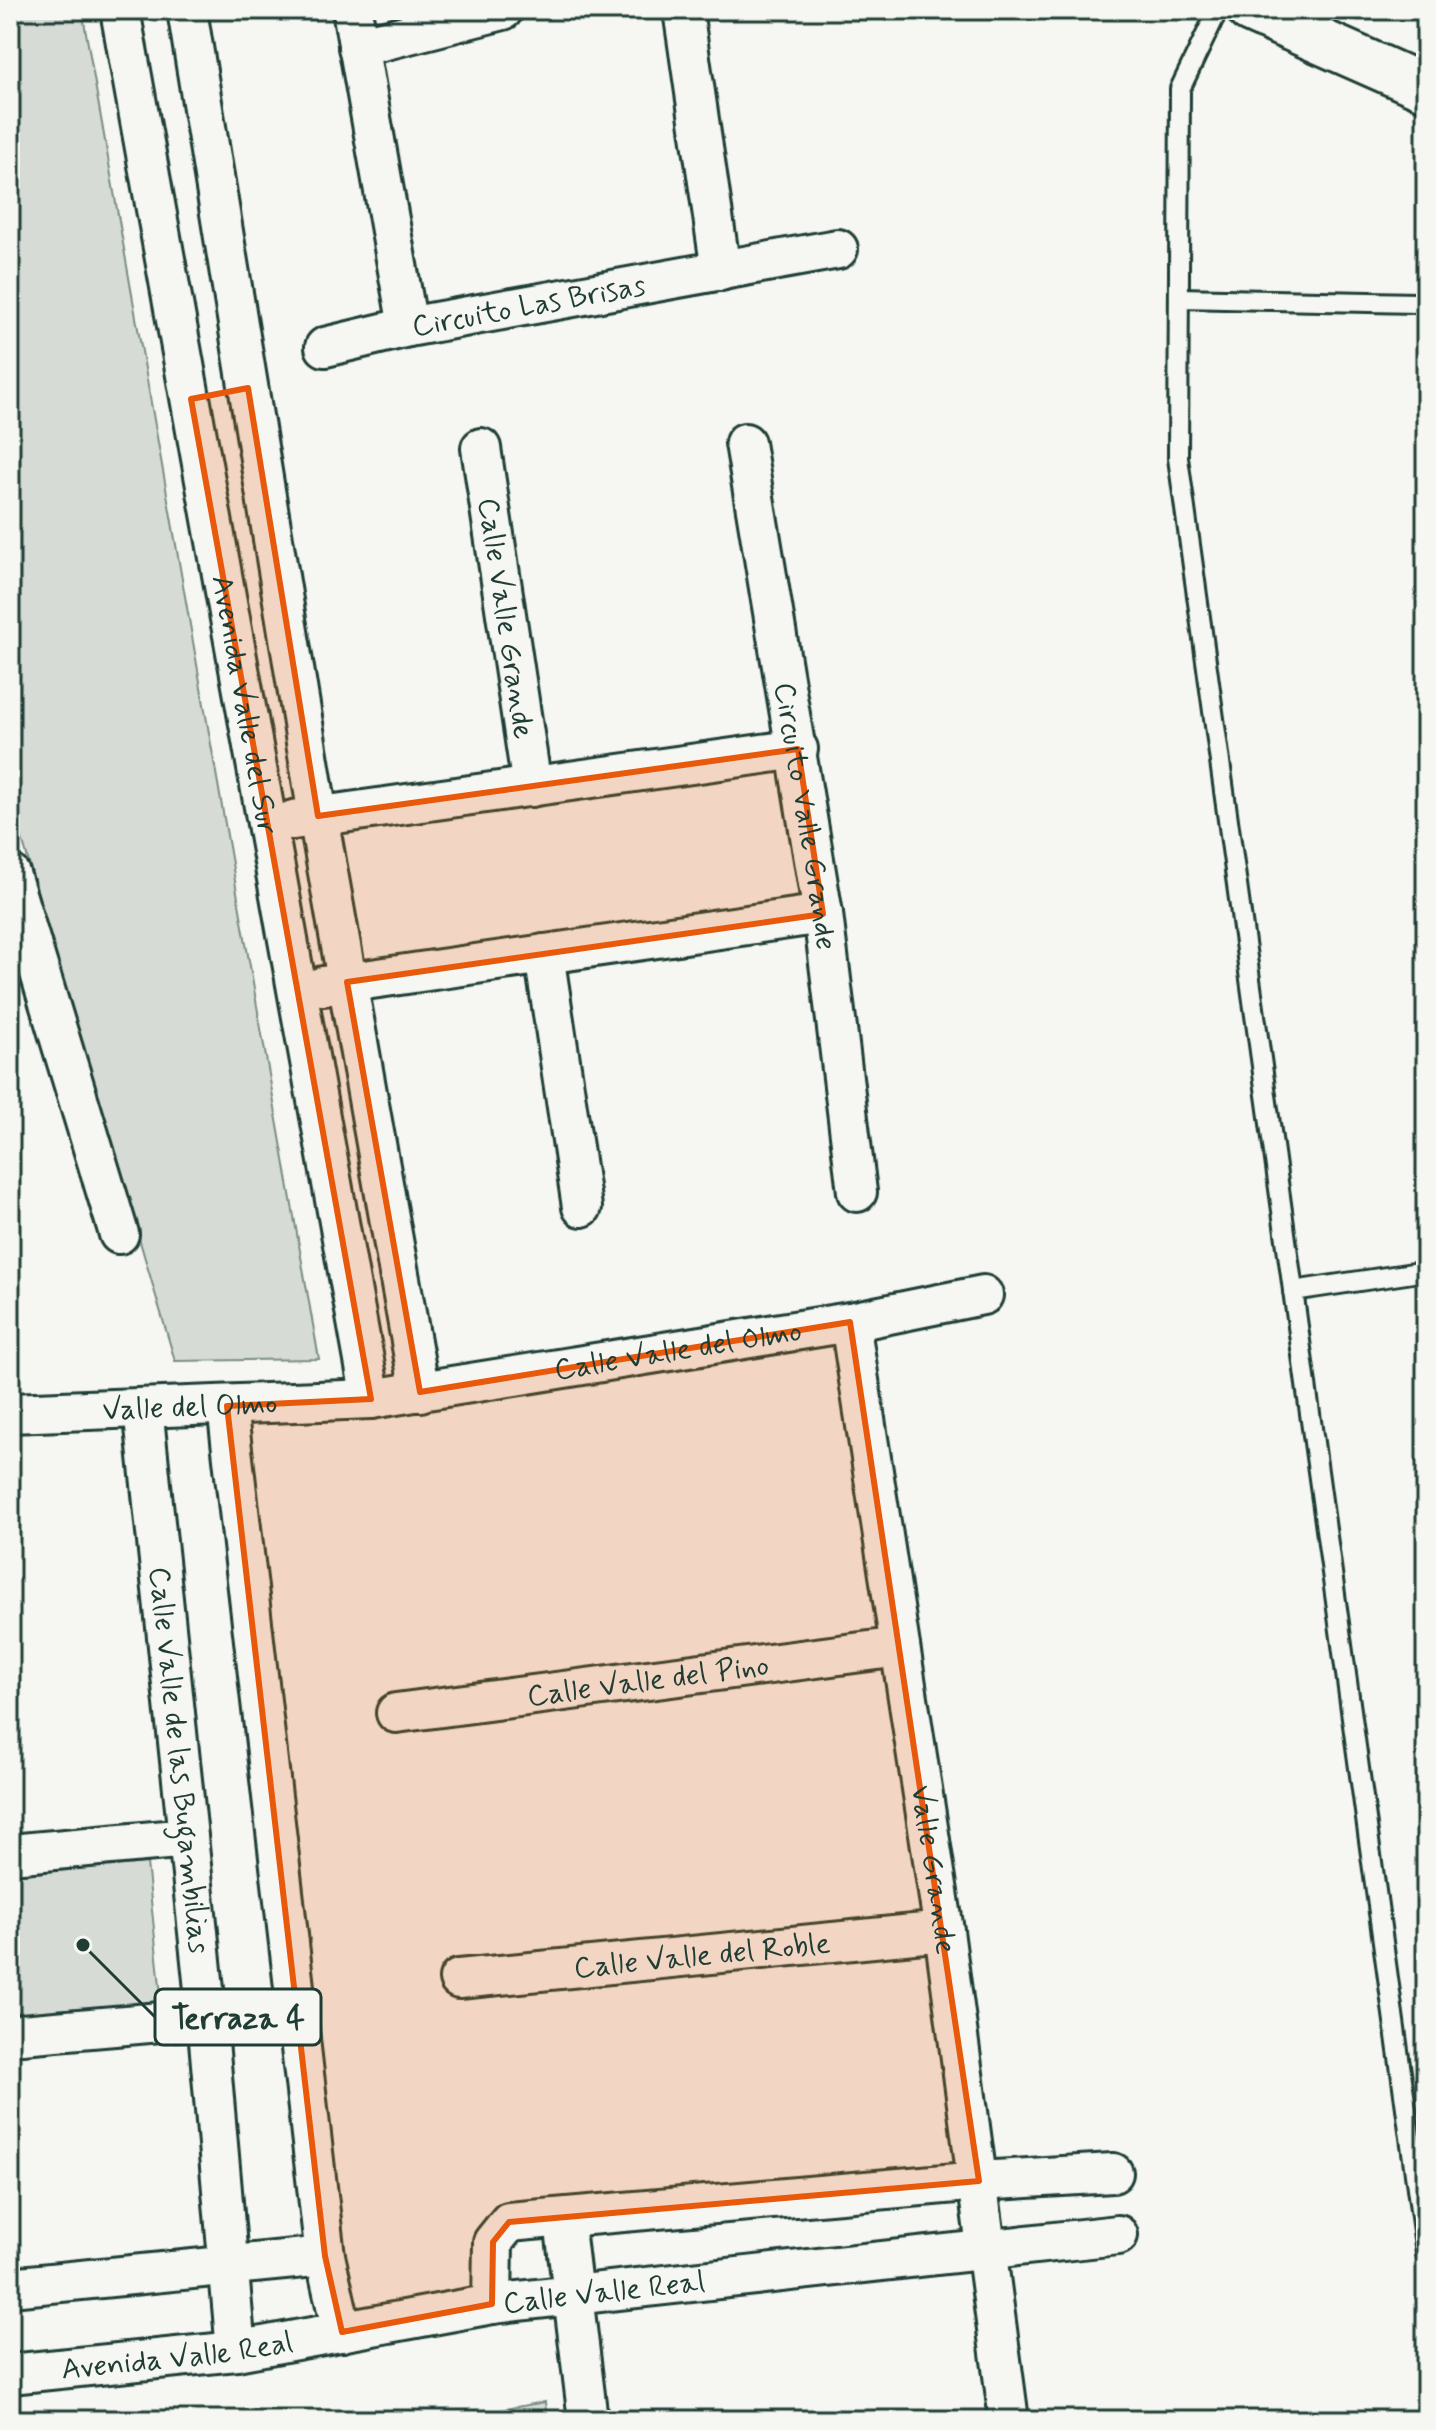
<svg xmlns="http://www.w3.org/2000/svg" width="1436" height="2430" viewBox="0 0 1436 2430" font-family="Mynerve,sans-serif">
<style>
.park{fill:#d6dbd6;stroke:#7a8c85;stroke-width:2}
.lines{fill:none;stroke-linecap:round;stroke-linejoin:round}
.lane-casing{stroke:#1f3d34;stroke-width:24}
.street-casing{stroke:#1f3d34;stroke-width:44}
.primary-casing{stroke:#1f3d34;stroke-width:50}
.lane{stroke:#f6f6f2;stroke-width:18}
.street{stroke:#f6f6f2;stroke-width:38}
.primary{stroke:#f6f6f2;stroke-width:44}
.marked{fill:#e8590c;fill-opacity:0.2;stroke:#e8590c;stroke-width:6;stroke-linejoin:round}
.labels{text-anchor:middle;stroke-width:8;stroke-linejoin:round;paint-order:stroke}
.street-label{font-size:30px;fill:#1f3d34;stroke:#f6f6f2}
.leader{fill:none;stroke:#1f3d34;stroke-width:3}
.callout-dot{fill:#1f3d34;stroke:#f6f6f2;stroke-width:3}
.callout{fill:#f6f6f2;stroke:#1f3d34;stroke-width:3}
.callout-label{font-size:32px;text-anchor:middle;font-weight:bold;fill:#1f3d34}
</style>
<rect width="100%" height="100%" fill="#f6f6f2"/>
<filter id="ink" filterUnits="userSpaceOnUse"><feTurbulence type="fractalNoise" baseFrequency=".0125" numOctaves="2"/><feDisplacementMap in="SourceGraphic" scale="16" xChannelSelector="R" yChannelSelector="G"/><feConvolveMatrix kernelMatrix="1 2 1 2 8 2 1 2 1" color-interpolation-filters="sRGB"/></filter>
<g filter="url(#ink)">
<!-- park -->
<g class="park">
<polygon points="10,10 82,10 319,1359 175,1361 10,798"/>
<polygon points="147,1863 163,2014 10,2028 10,1875"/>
<polygon points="545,2402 547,2420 442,2420"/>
</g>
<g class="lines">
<defs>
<g id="lane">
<polyline points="1218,10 1180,89 1178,458 1426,2253"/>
<polyline points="1179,298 1417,303 1426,306"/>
<polyline points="1293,1291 1426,1271"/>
</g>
<g id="street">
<path id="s1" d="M120 10 371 1399"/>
<polyline points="187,10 318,816 420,1392"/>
<polyline points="352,10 408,327"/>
<polyline points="683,10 721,271"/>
<polyline points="358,47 503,10"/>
<path id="s2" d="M325 347 408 327 838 249"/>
<path id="s3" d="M745 443 823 914 857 1192"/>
<path id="s4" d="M481 448 532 787"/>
<polyline points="293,820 798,749"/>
<polyline points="10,874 119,1234"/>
<polyline points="544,954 582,1207"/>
<polyline points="323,986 823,914"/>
<path id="s5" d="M850 1322 944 1931 1009 2420"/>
<polyline points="227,1406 325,2256 342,2332"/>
<path id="s6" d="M143 1408 207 2018 236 2351"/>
<path id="s7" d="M10 1413 371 1399 850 1322 983 1295"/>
<path id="s8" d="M396 1713 900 1647"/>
<polyline points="10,1854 188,1838"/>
<path id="s9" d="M459 1979 944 1931"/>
<polyline points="10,2035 207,2018"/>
<polyline points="564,2220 588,2420"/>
<polyline points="10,2287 325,2256"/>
<polyline points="492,2304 493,2242 509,2222 979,2181 1113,2173"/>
<path id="s10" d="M10 2374 236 2351 492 2304 1118 2235"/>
</g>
<polyline id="primary" points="1250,10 1426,88"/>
</defs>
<!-- lane casing -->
<use href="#lane" class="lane-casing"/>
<!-- street casing -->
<use href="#street" class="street-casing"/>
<!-- primary casing -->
<use href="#primary" class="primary-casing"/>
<!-- lane -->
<use href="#lane" class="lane"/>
<!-- street -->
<use href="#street" class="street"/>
<!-- primary -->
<use href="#primary" class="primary"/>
</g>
</g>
<!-- marked area -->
<path class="marked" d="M248 388 318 816 798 749 823 914 347 982 420 1392 850 1322 979 2181 509 2222 493 2242 492 2304 342 2332 325 2256 227 1406 371 1399 191 399Z"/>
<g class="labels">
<!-- street labels -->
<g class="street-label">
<text dy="10" stroke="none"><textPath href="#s2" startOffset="208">Circuito Las Brisas</textPath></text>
<text dy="10" stroke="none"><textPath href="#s4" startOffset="172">Calle Valle Grande</textPath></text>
<text dy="10" stroke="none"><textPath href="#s1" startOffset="706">Avenida Valle del Sur</textPath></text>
<text dy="10" stroke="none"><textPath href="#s3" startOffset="378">Circuito Valle Grande</textPath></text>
<text dy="10" stroke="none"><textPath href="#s7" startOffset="672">Calle Valle del Olmo</textPath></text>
<text dy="10" stroke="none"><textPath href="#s7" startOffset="180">Valle del Olmo</textPath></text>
<text dy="10" stroke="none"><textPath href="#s8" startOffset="254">Calle Valle del Pino</textPath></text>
<text dy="10" stroke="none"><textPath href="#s6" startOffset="354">Calle Valle de las Bugambilias</textPath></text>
<text dy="10" stroke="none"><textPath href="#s5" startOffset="554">Valle Grande</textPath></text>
<text dy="10" stroke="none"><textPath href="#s9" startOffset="244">Calle Valle del Roble</textPath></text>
<text dy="10" stroke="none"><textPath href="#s10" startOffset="600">Calle Valle Real</textPath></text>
<text dy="10" stroke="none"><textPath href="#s10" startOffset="168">Avenida Valle Real</textPath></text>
</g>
</g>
<!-- callouts -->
<path class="leader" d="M83 1945L155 2017"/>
<circle class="callout-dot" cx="83" cy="1945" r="8"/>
<rect class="callout" x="155" y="1989" width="166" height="56" rx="8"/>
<g class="callout-label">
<text x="238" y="2028">Terraza 4</text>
</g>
<!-- margin -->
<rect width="1436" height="2430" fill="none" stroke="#f6f6f2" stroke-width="40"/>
<rect x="20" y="20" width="1396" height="2390" fill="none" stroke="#1f3d34" stroke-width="3" filter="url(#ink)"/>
</svg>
